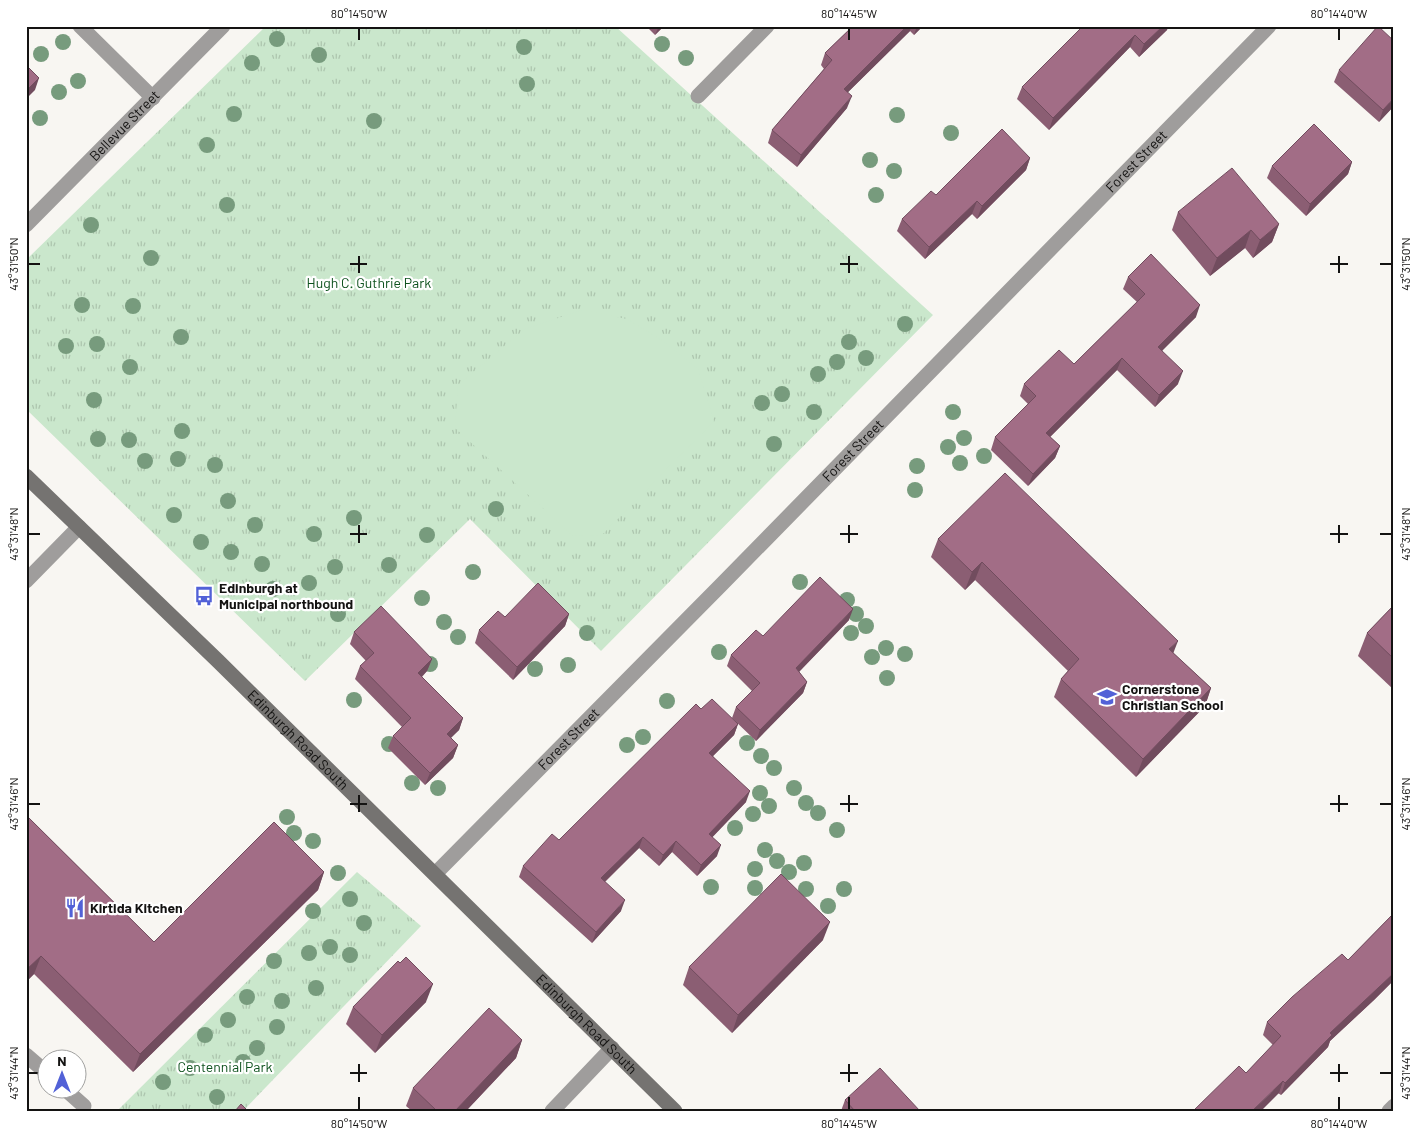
<svg xmlns="http://www.w3.org/2000/svg" width="1420" height="1137" viewBox="0 0 1420 1137" font-family="Barlow,sans-serif">
<style>
.park{fill:url(#park-tufts)}
.pitch{fill:#cae7cc}
.lines{fill:none;stroke-linecap:round;stroke-linejoin:round}
.lane{stroke:#9f9d9c;stroke-width:15}
.street{stroke:#9f9d9c;stroke-width:15}
.secondary{stroke:#757371;stroke-width:15}
.tree{fill:#779b7d}
.wall{fill:#8b5e73}
.shaded-wall{fill:#714c5e}
.building{fill:#a26d86;stroke:#714c5e}
.ticks{fill:none;stroke:#141312;stroke-width:2}
.labels{text-anchor:middle;stroke-width:4.5;stroke-linejoin:round;paint-order:stroke}
.street-label{font-size:14px;fill:#141312;stroke:#fff}
.park-label{font-size:14px;fill:#0d511d;stroke:#fff}
.poi-label{font-size:14px;font-weight:bold;fill:#141312;stroke:#fff;text-anchor:start}
.neatline{fill:none;stroke:#141312;stroke-width:2}
.ticks-label{font-size:12px;text-anchor:middle;fill:#141312}
</style>
<defs>
<pattern id="park-tufts" width="24" height="20" patternUnits="userSpaceOnUse" patternTransform="scale(1.25)"><rect width="24" height="20" fill="#cae7cc"/><path d="M3 7l-1-3M5 7V3M7 7l1-3M15 17l-1-3M17 17v-4M19 17l1-3" fill="none" stroke="#adc5ae"/></pattern>
</defs>
<rect width="100%" height="100%" fill="#f8f6f2"/>
<!-- park -->
<g class="park">
<polygon points="266,26 615,26 933,315 601,651 470,519 305,681 26,409 26,260"/>
<polygon points="357,872 421,926 243,1111 117,1111"/>
</g>
<!-- pitch -->
<polygon class="pitch" points="582,310 627,319 663,341 698,369 714,421 601,536 572,535 455,428 458,385 525,329"/>
<g class="lines">
<!-- lane -->
<g class="lane">
<polyline points="26,1055 48,1074"/>
<polyline points="66,1090 84,1106"/>
</g>
<!-- street -->
<g class="street">
<polyline points="80,26 153,98"/>
<polyline points="698,96 767,26"/>
<path id="s1" d="M26 225 223 26"/>
<polyline points="26,581 79,527"/>
<path id="s2" d="M435 874 722 584 1269 26"/>
<polyline points="552,1111 612,1048"/>
<polyline points="1389,1111 1394,1106"/>
</g>
<!-- secondary -->
<path class="secondary" id="s3" d="M26 476 218 661 675 1111"/>
</g>
<!-- trees -->
<g class="tree">
<circle cx="277" cy="39" r="8"/>
<circle cx="63" cy="42" r="8"/>
<circle cx="662" cy="44" r="8"/>
<circle cx="524" cy="47" r="8"/>
<circle cx="41" cy="54" r="8"/>
<circle cx="319" cy="55" r="8"/>
<circle cx="686" cy="58" r="8"/>
<circle cx="252" cy="63" r="8"/>
<circle cx="78" cy="81" r="8"/>
<circle cx="527" cy="84" r="8"/>
<circle cx="59" cy="92" r="8"/>
<circle cx="234" cy="114" r="8"/>
<circle cx="897" cy="115" r="8"/>
<circle cx="40" cy="118" r="8"/>
<circle cx="374" cy="121" r="8"/>
<circle cx="951" cy="133" r="8"/>
<circle cx="207" cy="145" r="8"/>
<circle cx="870" cy="160" r="8"/>
<circle cx="894" cy="171" r="8"/>
<circle cx="876" cy="195" r="8"/>
<circle cx="227" cy="205" r="8"/>
<circle cx="91" cy="225" r="8"/>
<circle cx="151" cy="258" r="8"/>
<circle cx="82" cy="305" r="8"/>
<circle cx="133" cy="306" r="8"/>
<circle cx="905" cy="324" r="8"/>
<circle cx="181" cy="337" r="8"/>
<circle cx="849" cy="342" r="8"/>
<circle cx="97" cy="344" r="8"/>
<circle cx="66" cy="346" r="8"/>
<circle cx="866" cy="358" r="8"/>
<circle cx="837" cy="362" r="8"/>
<circle cx="130" cy="367" r="8"/>
<circle cx="818" cy="374" r="8"/>
<circle cx="782" cy="394" r="8"/>
<circle cx="94" cy="400" r="8"/>
<circle cx="762" cy="403" r="8"/>
<circle cx="814" cy="412" r="8"/>
<circle cx="953" cy="412" r="8"/>
<circle cx="182" cy="431" r="8"/>
<circle cx="964" cy="438" r="8"/>
<circle cx="98" cy="439" r="8"/>
<circle cx="129" cy="440" r="8"/>
<circle cx="774" cy="444" r="8"/>
<circle cx="948" cy="447" r="8"/>
<circle cx="984" cy="456" r="8"/>
<circle cx="178" cy="459" r="8"/>
<circle cx="145" cy="461" r="8"/>
<circle cx="960" cy="463" r="8"/>
<circle cx="215" cy="465" r="8"/>
<circle cx="917" cy="466" r="8"/>
<circle cx="915" cy="490" r="8"/>
<circle cx="228" cy="501" r="8"/>
<circle cx="496" cy="509" r="8"/>
<circle cx="174" cy="515" r="8"/>
<circle cx="354" cy="518" r="8"/>
<circle cx="255" cy="525" r="8"/>
<circle cx="314" cy="534" r="8"/>
<circle cx="427" cy="535" r="8"/>
<circle cx="201" cy="542" r="8"/>
<circle cx="231" cy="552" r="8"/>
<circle cx="262" cy="564" r="8"/>
<circle cx="389" cy="565" r="8"/>
<circle cx="335" cy="567" r="8"/>
<circle cx="473" cy="572" r="8"/>
<circle cx="800" cy="582" r="8"/>
<circle cx="309" cy="583" r="8"/>
<circle cx="273" cy="589" r="8"/>
<circle cx="422" cy="598" r="8"/>
<circle cx="847" cy="600" r="8"/>
<circle cx="338" cy="614" r="8"/>
<circle cx="856" cy="614" r="8"/>
<circle cx="444" cy="622" r="8"/>
<circle cx="866" cy="626" r="8"/>
<circle cx="587" cy="633" r="8"/>
<circle cx="851" cy="633" r="8"/>
<circle cx="458" cy="637" r="8"/>
<circle cx="886" cy="648" r="8"/>
<circle cx="719" cy="652" r="8"/>
<circle cx="905" cy="654" r="8"/>
<circle cx="872" cy="657" r="8"/>
<circle cx="430" cy="664" r="8"/>
<circle cx="568" cy="665" r="8"/>
<circle cx="535" cy="669" r="8"/>
<circle cx="887" cy="678" r="8"/>
<circle cx="354" cy="700" r="8"/>
<circle cx="667" cy="701" r="8"/>
<circle cx="643" cy="737" r="8"/>
<circle cx="747" cy="743" r="8"/>
<circle cx="389" cy="744" r="8"/>
<circle cx="627" cy="745" r="8"/>
<circle cx="761" cy="756" r="8"/>
<circle cx="774" cy="768" r="8"/>
<circle cx="412" cy="783" r="8"/>
<circle cx="438" cy="788" r="8"/>
<circle cx="794" cy="788" r="8"/>
<circle cx="760" cy="793" r="8"/>
<circle cx="806" cy="803" r="8"/>
<circle cx="769" cy="806" r="8"/>
<circle cx="818" cy="813" r="8"/>
<circle cx="753" cy="814" r="8"/>
<circle cx="287" cy="817" r="8"/>
<circle cx="735" cy="828" r="8"/>
<circle cx="837" cy="830" r="8"/>
<circle cx="294" cy="833" r="8"/>
<circle cx="313" cy="841" r="8"/>
<circle cx="765" cy="850" r="8"/>
<circle cx="777" cy="861" r="8"/>
<circle cx="804" cy="863" r="8"/>
<circle cx="755" cy="869" r="8"/>
<circle cx="789" cy="872" r="8"/>
<circle cx="338" cy="873" r="8"/>
<circle cx="711" cy="887" r="8"/>
<circle cx="755" cy="888" r="8"/>
<circle cx="806" cy="889" r="8"/>
<circle cx="844" cy="889" r="8"/>
<circle cx="350" cy="899" r="8"/>
<circle cx="828" cy="906" r="8"/>
<circle cx="313" cy="911" r="8"/>
<circle cx="364" cy="923" r="8"/>
<circle cx="330" cy="947" r="8"/>
<circle cx="309" cy="953" r="8"/>
<circle cx="350" cy="955" r="8"/>
<circle cx="274" cy="961" r="8"/>
<circle cx="316" cy="988" r="8"/>
<circle cx="247" cy="997" r="8"/>
<circle cx="282" cy="1001" r="8"/>
<circle cx="228" cy="1020" r="8"/>
<circle cx="277" cy="1027" r="8"/>
<circle cx="205" cy="1035" r="8"/>
<circle cx="257" cy="1048" r="8"/>
<circle cx="243" cy="1062" r="8"/>
<circle cx="190" cy="1068" r="8"/>
<circle cx="163" cy="1082" r="8"/>
<circle cx="217" cy="1097" r="8"/>
</g>
<!-- wall -->
<g class="wall">
<polygon points="646,26 664,26 655,35"/>
<polygon points="853,26 923,26 914,35 910,31 848,92 847,108 797,167 768,143 772,130 824,69 821,65 825,53"/>
<polygon points="1083,26 1168,26 1167,30 1139,57 1130,47 1049,130 1017,99 1022,87"/>
<polygon points="1339,70 1394,106 1379,122 1334,82"/>
<polygon points="1030,158 1026,170 977,219 972,214 925,259 897,231 902,219 936,195"/>
<polygon points="1352,162 1348,174 1306,216 1267,178 1272,166"/>
<polygon points="1178,212 1279,224 1272,242 1253,258 1245,248 1210,276 1172,230"/>
<polygon points="1128,277 1196,317 1162,350 1178,384 1155,407 1117,370 1050,437 1060,446 1055,458 1028,486 991,450 995,437 1028,404 1020,396 1024,384 1074,364 1137,302 1123,289"/>
<polygon points="938,539 1173,653 1211,688 1205,706 1136,777 1054,697 1061,679 1068,671 975,580 965,590 931,557"/>
<polygon points="1394,605 1394,690 1358,656 1367,633"/>
<polygon points="569,614 565,626 513,680 475,643 479,630 505,617"/>
<polygon points="849,620 799,672 807,682 803,693 756,741 732,718 736,707 752,691 727,666 731,655 763,636"/>
<polygon points="354,632 432,659 427,671 422,677 463,718 459,730 450,738 458,745 453,758 425,785 388,748 393,736 402,727 355,679 360,666 366,661 350,644"/>
<polygon points="701,709 738,724 734,735 713,756 746,802 712,837 717,856 697,876 672,852 659,866 639,848 605,882 621,911 592,943 519,877 523,866 559,840"/>
<polygon points="26,815 154,942 324,872 318,890 133,1072 34,974 26,982"/>
<polygon points="1394,913 1394,980 1374,1000 1330,1041 1328,1047 1281,1095 1246,1073 1273,1045 1263,1035 1267,1022 1348,960"/>
<polygon points="823,940 732,1033 683,985 689,967"/>
<polygon points="426,1002 375,1053 346,1024 353,1007"/>
<polygon points="522,1040 516,1058 466,1111 412,1111 406,1106 413,1088"/>
<polygon points="845,1100 920,1111 841,1111"/>
</g>
<!-- shaded-wall -->
<g class="shaded-wall">
<polygon points="659,26 664,26 655,35"/>
<polygon points="907,26 911,26 910,31 839,101 844,89"/>
<polygon points="917,26 923,26 914,35"/>
<polygon points="1163,26 1168,26 1167,30 1139,57 1144,44"/>
<polygon points="1135,35 1130,47 1049,130 1053,118"/>
<polygon points="39,78 35,90 26,99 26,91"/>
<polygon points="852,96 847,108 797,167 801,155"/>
<polygon points="1394,98 1394,106 1379,122 1383,110"/>
<polygon points="1030,158 1026,170 977,219 982,206"/>
<polygon points="1352,162 1348,174 1306,216 1310,204"/>
<polygon points="977,201 972,214 925,259 929,247"/>
<polygon points="1279,224 1272,242 1253,258 1260,240"/>
<polygon points="1251,230 1245,248 1210,276 1217,258"/>
<polygon points="1200,305 1196,317 1154,359 1158,347"/>
<polygon points="1122,358 1117,370 1042,445 1046,433"/>
<polygon points="1183,371 1178,384 1155,407 1159,395"/>
<polygon points="1060,446 1055,458 1028,486 1033,474"/>
<polygon points="982,562 975,580 965,590 972,572"/>
<polygon points="853,609 849,620 792,679 796,668"/>
<polygon points="569,614 565,626 513,680 517,667"/>
<polygon points="1178,641 1171,659 1169,649"/>
<polygon points="432,659 427,671 413,685 418,673"/>
<polygon points="807,682 803,693 756,741 760,730"/>
<polygon points="1211,688 1205,706 1136,777 1143,759"/>
<polygon points="463,718 459,730 442,747 447,734"/>
<polygon points="738,724 734,735 705,764 709,753"/>
<polygon points="458,745 453,758 425,785 430,773"/>
<polygon points="750,791 746,802 705,845 709,834"/>
<polygon points="643,837 639,848 597,889 601,878"/>
<polygon points="676,841 672,852 659,866 663,855"/>
<polygon points="721,845 717,856 697,876 701,865"/>
<polygon points="324,872 318,890 133,1072 140,1054"/>
<polygon points="625,900 621,911 592,943 596,932"/>
<polygon points="830,922 823,940 732,1033 738,1015"/>
<polygon points="41,956 34,974 26,982 26,970"/>
<polygon points="1394,973 1394,980 1374,1000 1330,1041 1328,1047 1281,1095 1285,1083 1330,1033"/>
<polygon points="433,984 426,1002 375,1053 382,1035"/>
<polygon points="522,1040 516,1058 466,1111 455,1111"/>
<polygon points="1283,1081 1279,1093 1261,1111 1252,1111"/>
</g>
<!-- building -->
<g class="building">
<polygon points="853,26 907,26 844,89 852,96 801,155 772,130 832,60 825,53"/>
<polygon points="1083,26 1163,26 1144,44 1135,35 1053,118 1022,87"/>
<polygon points="1378,26 1394,41 1394,98 1383,110 1339,70"/>
<polygon points="26,65 39,78 26,91"/>
<polygon points="1314,124 1352,162 1310,204 1272,166"/>
<polygon points="1002,129 1030,158 982,206 977,201 929,247 902,219 931,191 936,195"/>
<polygon points="1232,168 1279,224 1260,240 1251,230 1217,258 1178,212"/>
<polygon points="1151,254 1200,305 1158,347 1183,371 1159,395 1122,358 1046,433 1060,446 1033,474 995,437 1036,396 1024,384 1059,350 1074,364 1145,294 1128,277"/>
<polygon points="1005,473 1178,641 1169,649 1211,688 1143,759 1061,679 1079,659 982,562 972,572 938,539"/>
<polygon points="820,577 853,609 796,668 807,682 760,730 736,707 760,683 731,655 756,630 763,636"/>
<polygon points="538,583 569,614 517,667 479,630 498,611 505,617"/>
<polygon points="1394,605 1394,659 1367,633"/>
<polygon points="381,606 432,659 418,673 463,718 447,734 458,745 430,773 393,736 411,718 360,666 374,653 354,632"/>
<polygon points="712,699 738,724 709,753 750,791 709,834 721,845 701,865 676,841 663,855 643,837 601,878 625,900 596,932 523,866 552,834 559,840 696,704 701,709"/>
<polygon points="26,815 154,942 274,822 324,872 140,1054 41,956 26,970"/>
<polygon points="781,874 830,922 738,1015 689,967"/>
<polygon points="1394,913 1394,973 1330,1033 1332,1035 1285,1083 1283,1081 1252,1111 1193,1111 1239,1066 1246,1073 1281,1036 1267,1022 1292,997 1342,954 1348,960"/>
<polygon points="406,957 433,984 382,1035 353,1007 398,961 400,963"/>
<polygon points="489,1008 522,1040 455,1111 437,1111 413,1088"/>
<polygon points="880,1068 920,1111 855,1111 845,1100"/>
<polygon points="241,1104 248,1111 235,1111"/>
</g>
<!-- ticks -->
<path class="ticks" d="M359 28V40M849 28V40M1339 28V40M359 256V273M849 256V273M1339 256V273M28 264H40M350 264H367M840 264H858M1330 264H1348M1380 264H1392M359 525V543M849 525V543M1339 525V543M28 534H40M350 534H367M840 534H858M1330 534H1348M1380 534H1392M359 795V812M849 795V812M1339 795V812M28 804H40M350 804H367M840 804H858M1330 804H1348M1380 804H1392M359 1064V1082M849 1064V1082M1339 1064V1082M28 1073H40M350 1073H367M840 1073H858M1330 1073H1348M1380 1073H1392M359 1097V1110M849 1097V1110M1339 1097V1110"/>
<!-- icons -->
<defs>
<symbol id="bus-bare" viewBox="-9 -9 18 18"><path d="M-5-6H5V4H4V6H2V4H-2V6H-4V4H-5ZM-3.5-4V0h7V-4ZM-3.5 1.2v1.5H-2V1.2ZM2 1.2v1.5H3.5V1.2Z" fill="#5261d7" stroke="#fff" stroke-width="2.5" paint-order="stroke"/></symbol>
<symbol id="school-bare" viewBox="-9 -9 18 18"><path d="M0-5L7-2L0 1L-7-2ZM-4 1L0 2.5L4 1V4Q0 6-4 4Z" fill="#5261d7" stroke="#fff" stroke-width="2.5" paint-order="stroke"/></symbol>
<symbol id="restaurant-bare" viewBox="-9 -9 18 18"><path d="M-5-6h1v4h1v-4h1v4h1v-4h1v5L-1.5 .5V6h-2V.5L-5-1ZM5-6V6H3V1.5H1.5Q1.5-4 5-6Z" fill="#5261d7" stroke="#fff" stroke-width="2.5" paint-order="stroke"/></symbol>
</defs>
<g fill-rule="evenodd">
<use href="#bus-bare" x="190" y="582" width="28" height="28"/>
<use href="#school-bare" x="1093" y="683" width="28" height="28"/>
<use href="#restaurant-bare" x="61" y="894" width="28" height="28"/>
</g>
<g class="labels">
<!-- street labels -->
<g class="street-label">
<text dy="5" stroke="none"><textPath href="#s1" startOffset="140">Bellevue Street</textPath></text>
<text dy="5" stroke="none"><textPath href="#s2" startOffset="1000">Forest Street</textPath></text>
<text dy="5" stroke="none"><textPath href="#s2" startOffset="595">Forest Street</textPath></text>
<text dy="5" stroke="none"><textPath href="#s2" startOffset="190">Forest Street</textPath></text>
<text dy="5" stroke="none"><textPath href="#s3" startOffset="379">Edinburgh Road South</textPath></text>
<text dy="5" stroke="none"><textPath href="#s3" startOffset="784">Edinburgh Road South</textPath></text>
</g>
<!-- park labels -->
<g class="park-label">
<text x="369" y="288">Hugh C. Guthrie Park</text>
<text x="225" y="1072">Centennial Park</text>
</g>
<!-- poi labels -->
<g class="poi-label">
<text x="219" y="593">Edinburgh at<tspan x="219" dy="16">Municipal northbound</tspan></text>
<text x="1122" y="694">Cornerstone<tspan x="1122" dy="16">Christian School</tspan></text>
<text x="90" y="913">Kirtida Kitchen</text>
</g>
</g>
<!-- border -->
<rect width="1420" height="1137" fill="none" stroke="#ffffff" stroke-width="55"/>
<!-- north arrow -->
<g transform="translate(62 1074)"><circle r="24" fill="#ffffff" stroke="#a1a1a0"/>
<path d="M0-4L9 19L0 12L-9 19Z" fill="#5261d7"/>
<text y="-8" font-size="14" font-weight="bold" text-anchor="middle" fill="#141312">N</text>
</g>
<rect x="28" y="28" width="1364" height="1082" class="neatline"/>
<g class="ticks-label">
<text x="359" y="18">80°14'50"W</text>
<text x="849" y="18">80°14'45"W</text>
<text x="1339" y="18">80°14'40"W</text>
<text transform="translate(14 264) rotate(-90)" y="4">43°31'50"N</text>
<text transform="translate(1406 264) rotate(-90)" y="4">43°31'50"N</text>
<text transform="translate(14 534) rotate(-90)" y="4">43°31'48"N</text>
<text transform="translate(1406 534) rotate(-90)" y="4">43°31'48"N</text>
<text transform="translate(14 804) rotate(-90)" y="4">43°31'46"N</text>
<text transform="translate(1406 804) rotate(-90)" y="4">43°31'46"N</text>
<text transform="translate(14 1073) rotate(-90)" y="4">43°31'44"N</text>
<text transform="translate(1406 1073) rotate(-90)" y="4">43°31'44"N</text>
<text x="359" y="1128">80°14'50"W</text>
<text x="849" y="1128">80°14'45"W</text>
<text x="1339" y="1128">80°14'40"W</text>
</g>
</svg>
